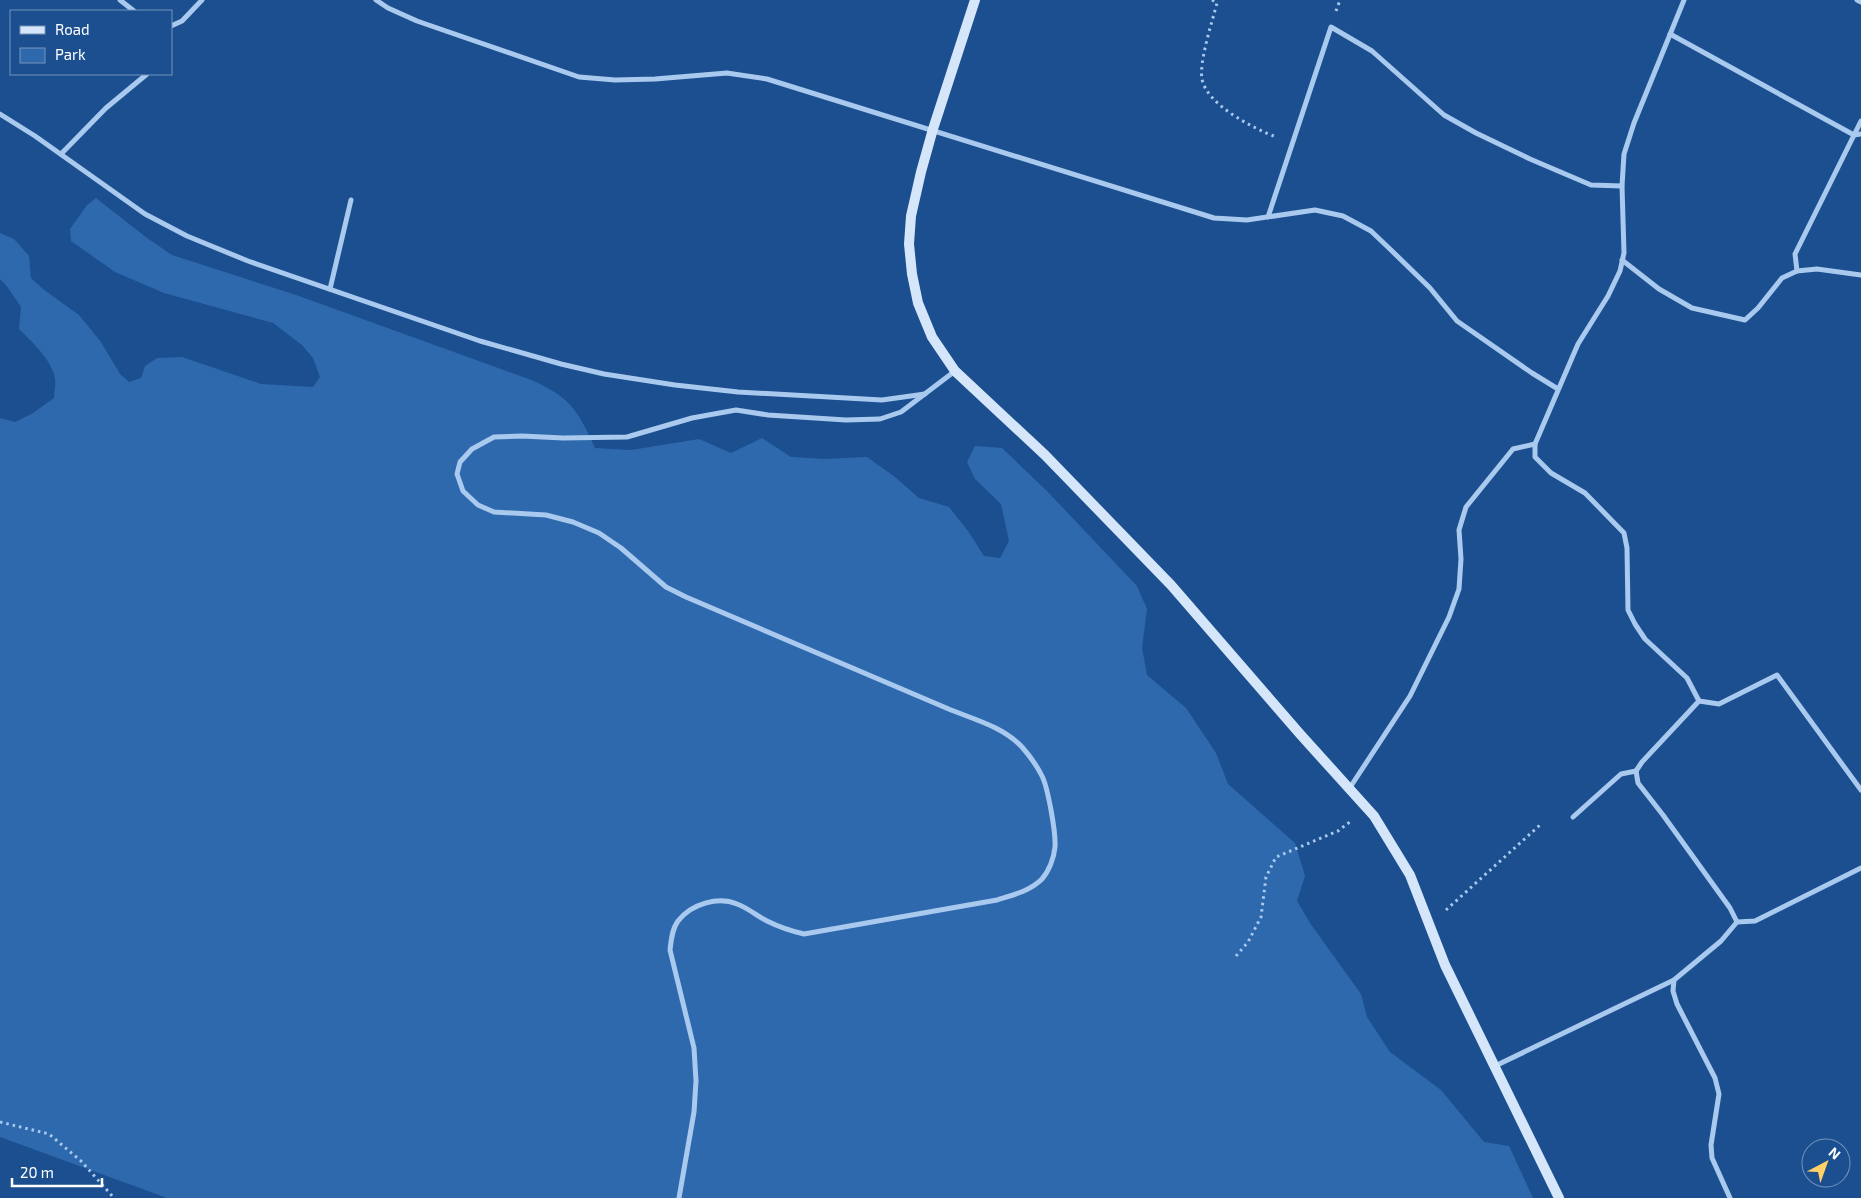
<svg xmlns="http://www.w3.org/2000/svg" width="1861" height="1198" viewBox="0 0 1861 1198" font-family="'Exo 2',sans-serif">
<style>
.green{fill:#2e69ad}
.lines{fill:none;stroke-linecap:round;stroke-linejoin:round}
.path{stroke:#a9c9ee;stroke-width:3;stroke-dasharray:2.5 4;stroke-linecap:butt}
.street{stroke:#a9c9ee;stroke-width:5}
.secondary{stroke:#d6e6fa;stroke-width:10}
</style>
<rect width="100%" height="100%" fill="#1b4f8f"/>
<!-- green -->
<path class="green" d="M96 198 147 238 172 255 299 296 534 381C572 399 578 411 595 448L631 450 699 439 731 453 762 438 791 457 826 459 867 457 895 477 919 498 949 507 968 531 984 556 1000 558 1009 541 1001 504 975 479 967 462 975 446 1002 448 1047 491 1137 586 1147 609 1142 648 1147 675 1186 708 1216 753 1228 784 1295 843 1305 876 1297 901 1310 923 1361 994 1367 1017 1390 1052 1441 1090 1484 1142 1509 1146 1533 1198H167L0 1137V418L15 422 33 413 54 398C54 392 56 384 55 378 51 359 32 342 19 329L21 307 6 285 0 279V233L14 239 29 256 31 278 43 289 79 315 101 342 120 374 129 382 141 378 145 366 157 358 182 357 261 384 313 387 320 377 313 358 302 345 273 323 164 293 115 272 71 241 70 229 87 205Z"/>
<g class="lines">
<!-- path -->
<g class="path">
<path d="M1212 0 1217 3C1212 22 1199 62 1202 79 1207 105 1253 128 1276 137"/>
<polyline points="1336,11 1340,0"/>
<polyline points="1446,910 1540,825"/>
<polyline points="1236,956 1248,942 1261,917 1266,877 1276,857 1338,831 1351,821"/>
<polyline points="0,1122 49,1134 81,1161 114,1198"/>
</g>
<!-- street -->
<g class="street">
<polyline points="120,0 134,11"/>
<polyline points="376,0 388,8 417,21 579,77 615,80 655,79 727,73 767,79 1214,218 1247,220 1315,210 1343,216 1371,231 1392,251 1430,288 1457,321 1532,373 1558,389"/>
<polyline points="1857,0 1861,2"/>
<polyline points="171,26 182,21 202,0"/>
<polyline points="1670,34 1854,135 1861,134"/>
<polyline points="0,114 35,136 145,214 187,236 248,261 480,341 561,364 604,374 675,385 738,392 882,400 925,394"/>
<polyline points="61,154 106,108 147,74"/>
<polyline points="1268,217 1331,27 1372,51 1444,115 1476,133 1530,159 1591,185 1622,186"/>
<polyline points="1622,260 1659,289 1692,308 1745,320 1758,308 1782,278 1797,271 1817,269 1861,275"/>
<polyline points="1797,271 1795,254 1861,121"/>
<polyline points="330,289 351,200"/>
<polyline points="1699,701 1719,704 1777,675 1861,790"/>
<polyline points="1349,789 1410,696 1449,617 1459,589 1461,559 1459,530 1466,507 1513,449 1535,444"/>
<polyline points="1573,817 1621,774 1636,771"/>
<polyline points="1737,922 1755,921 1861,868"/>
<polyline points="1674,980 1673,991 1677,1004 1715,1078 1719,1094 1711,1145 1712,1158 1730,1198"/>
<polyline points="1495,1066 1674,980 1721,941 1737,922 1730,908 1663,815 1638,783 1636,771 1642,762 1699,701 1687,678 1645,639 1635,624 1628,610 1627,548 1624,533 1585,493 1551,473 1535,457 1535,444 1578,344 1608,296 1620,271 1624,253 1622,186 1624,154 1634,123 1684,0"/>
<path d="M679 1198 694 1112 696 1081 694 1048 670 950C671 941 672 929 678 921 691 904 718 896 737 904 748 908 757 916 767 921 779 927 791 931 804 934L997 900C1013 895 1030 891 1042 879 1049 871 1054 858 1055 847 1056 833 1048 788 1042 776 1037 766 1029 755 1022 747 1003 727 976 720 951 710L686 597 666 587 621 548 599 533 573 522 546 515 494 512 478 505 463 491 457 474 460 462 472 449 494 437 522 436 563 438 627 437 692 418 736 410 768 415 846 420 880 419 901 412 955 371"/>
</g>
<!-- secondary -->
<polyline class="secondary" points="975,0 933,129 921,172 911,216 909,244 912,274 918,303 932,337 955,371 1045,455 1171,585 1300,734 1374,816 1410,875 1445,965 1559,1198"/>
</g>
<!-- legend -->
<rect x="10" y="10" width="162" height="65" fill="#1b4f8f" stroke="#7695bc"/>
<rect x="20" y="26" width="25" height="8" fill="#d6e6fa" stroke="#7695bc"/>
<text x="55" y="35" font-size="15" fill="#ffffff">Road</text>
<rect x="20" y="48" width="25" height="15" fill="#2e69ad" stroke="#7695bc"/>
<text x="55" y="60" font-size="15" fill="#ffffff">Park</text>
<!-- north arrow -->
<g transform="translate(1826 1163) rotate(41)"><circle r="24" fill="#1b4f8f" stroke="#7695bc"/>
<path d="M0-4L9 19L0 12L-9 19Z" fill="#ffd166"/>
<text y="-8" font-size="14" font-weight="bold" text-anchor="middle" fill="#ffffff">N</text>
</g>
<!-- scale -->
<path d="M12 1178v8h90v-8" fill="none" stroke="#ffffff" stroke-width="2.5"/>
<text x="20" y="1178" font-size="15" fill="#ffffff" stroke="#1b4f8f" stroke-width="4" paint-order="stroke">20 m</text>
</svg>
